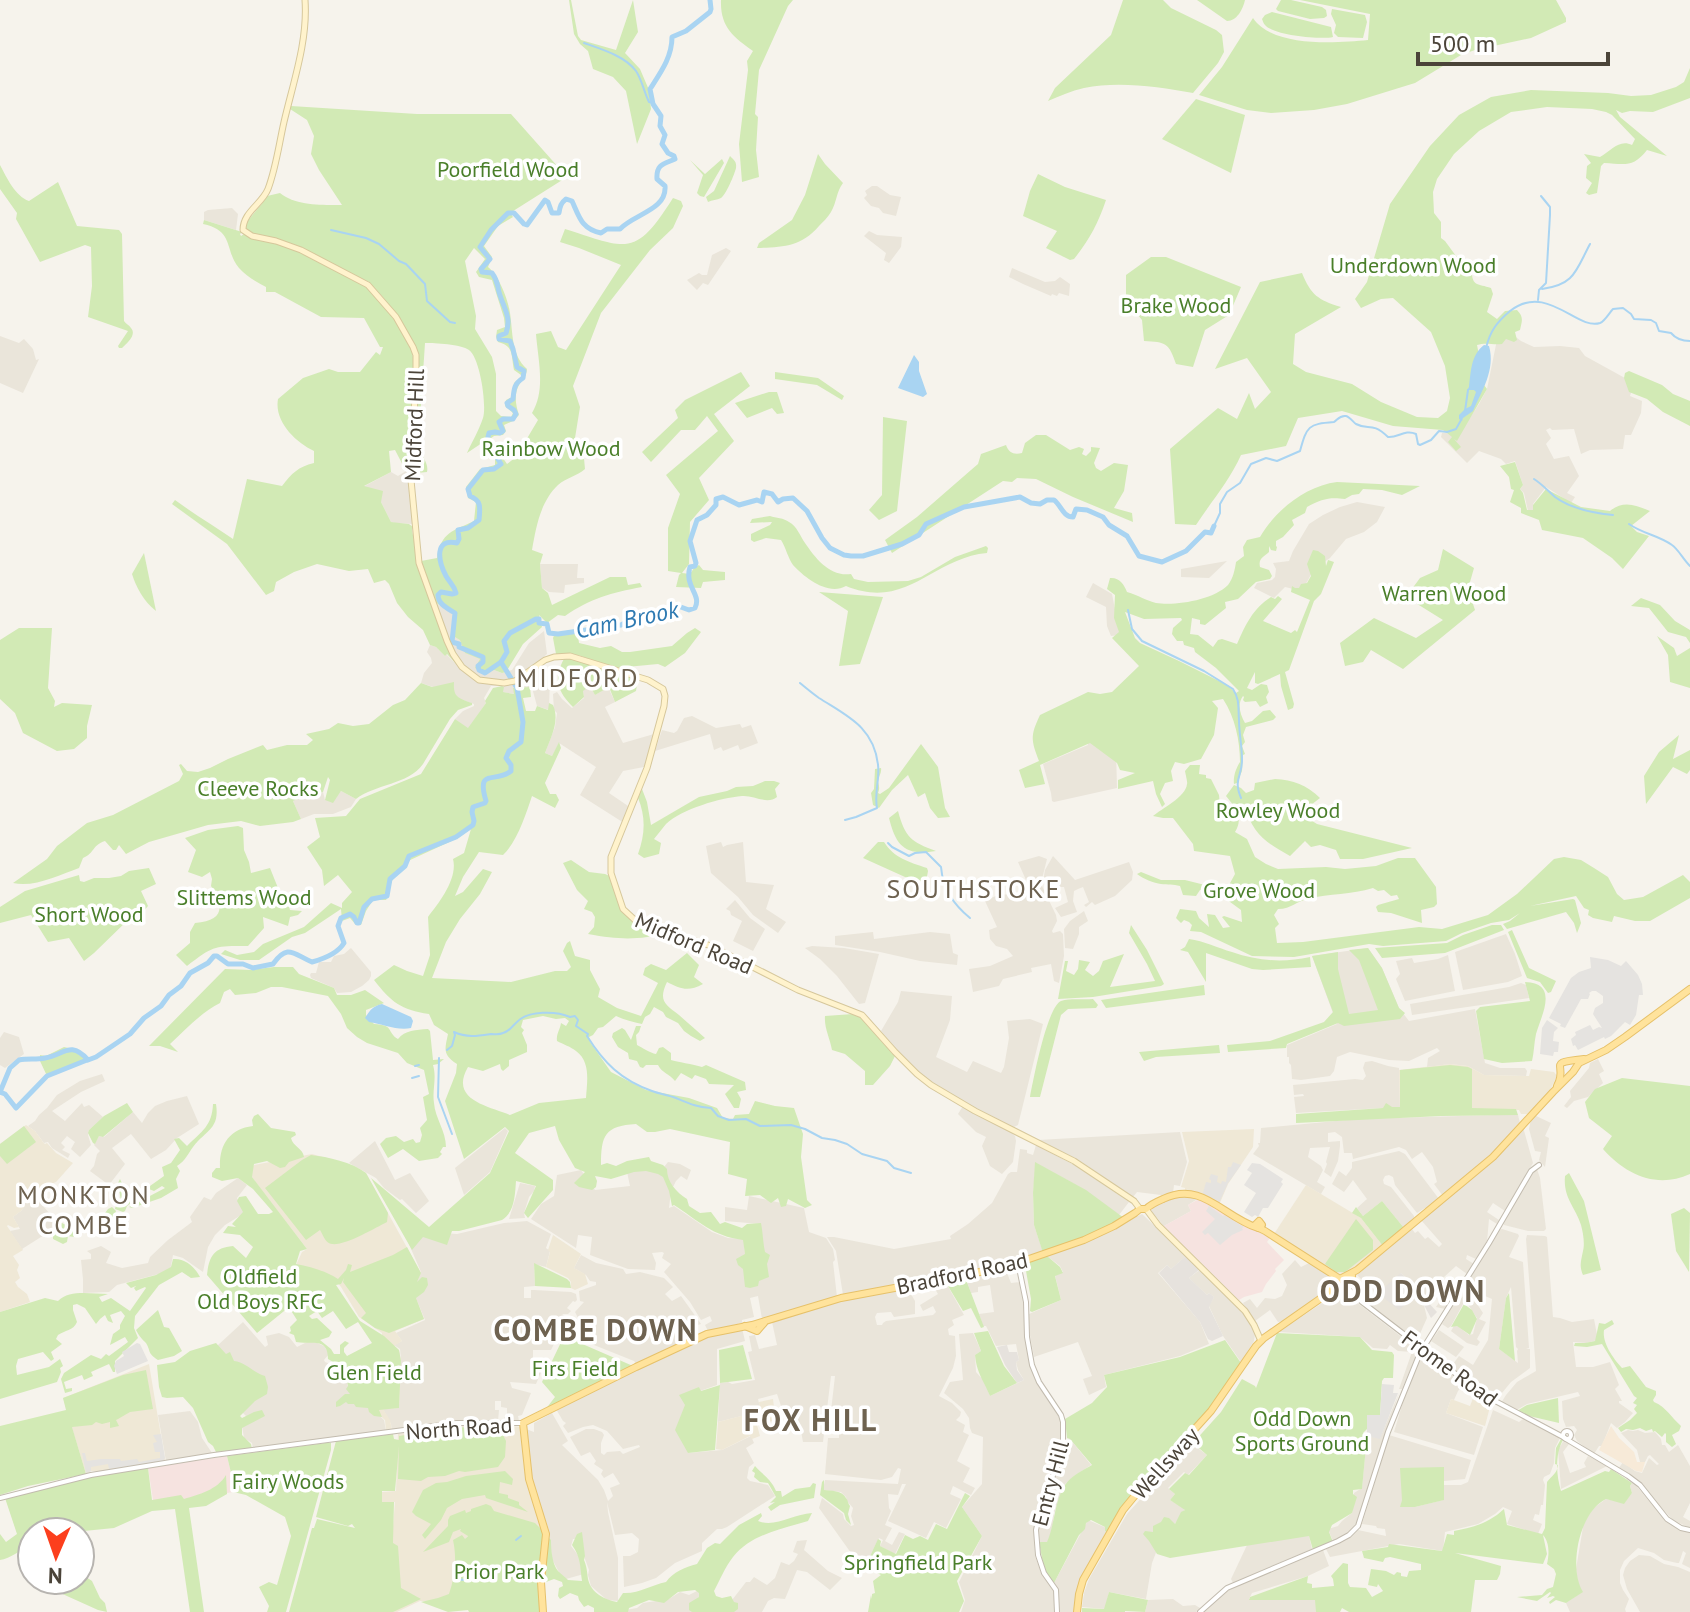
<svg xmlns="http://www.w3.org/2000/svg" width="1690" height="1612" viewBox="0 0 1690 1612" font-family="'PT Sans',sans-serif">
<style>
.residential{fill:#eae5da;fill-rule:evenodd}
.commercial{fill:#f7ead8}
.industrial{fill:#e6e2dd}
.education{fill:#efe8d6}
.medical{fill:#f6e3e0}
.green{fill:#d2eab5;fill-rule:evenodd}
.parking{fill:#e5e3e0}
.water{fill:#a9d4f2}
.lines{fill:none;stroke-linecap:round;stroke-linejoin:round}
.stream{stroke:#a9d4f2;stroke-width:2}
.river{stroke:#a9d4f2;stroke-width:5}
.tertiary-casing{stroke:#c2bbae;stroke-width:6}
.secondary-casing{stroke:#d6c79b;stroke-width:7}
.primary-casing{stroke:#e6c16a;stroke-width:8}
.tertiary{stroke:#fff;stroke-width:4}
.secondary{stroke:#fff3cd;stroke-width:5}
.primary{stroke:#ffe39c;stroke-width:6}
.labels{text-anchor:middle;stroke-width:7;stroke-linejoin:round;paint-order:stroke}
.park-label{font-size:22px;fill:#4a7f2a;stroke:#fff}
.street-label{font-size:22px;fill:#4b4439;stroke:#fff}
.water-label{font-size:24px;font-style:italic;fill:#2e7ab2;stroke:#fff}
.quarter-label{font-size:26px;letter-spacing:2px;fill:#6e6250;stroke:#fff}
.district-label{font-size:30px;font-weight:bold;letter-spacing:2px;fill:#6e6250;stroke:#fff}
</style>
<rect width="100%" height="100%" fill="#f6f3ec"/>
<!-- residential -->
<g class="residential">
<polygon points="872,186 877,186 890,195 901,197 896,216 883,213 879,208 871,206 864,198 867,195 865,191"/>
<polygon points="232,208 238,214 236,230 204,220 204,212 208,210"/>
<polygon points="869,231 877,235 902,237 901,247 889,263 884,260 886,253 864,236"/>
<polygon points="726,248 731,251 708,285 703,283 697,290 687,280 699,273 702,275 707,275 712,255"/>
<polygon points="1012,268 1045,282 1055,281 1060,277 1070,284 1069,296 1059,293 1057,296 1052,294 1051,296 1023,284 1009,277"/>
<polygon points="1500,325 1521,341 1534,347 1560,346 1579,348 1585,356 1634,383 1630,396 1642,401 1641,413 1631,435 1625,435 1623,449 1590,450 1581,454 1574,429 1552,430 1550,428 1546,430 1551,438 1546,444 1554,459 1569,456 1579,476 1567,493 1575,497 1571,503 1546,487 1533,504 1533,510 1528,511 1524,493 1520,489 1523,485 1515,461 1506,464 1501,459 1479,451 1467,463 1441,437 1442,433 1447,433 1456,439 1479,404 1487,389"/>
<polygon points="0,336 19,343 24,339 33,349 36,360 39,359 23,393 0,383"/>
<polygon points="406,471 409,473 413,524 395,523 391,522 381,502 363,487 391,472 398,476"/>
<polygon points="1357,502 1385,507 1377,522 1364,532 1346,539 1330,558 1314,569 1302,591 1285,587 1274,598 1254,588 1257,583 1272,580 1275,577 1276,569 1273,563 1289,561 1293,551 1309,524 1323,515 1340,507"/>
<polygon points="1227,561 1209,578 1181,577 1181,569"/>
<polygon points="540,564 578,564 577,578 584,578 584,583 565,585 564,593 549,592 542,588"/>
<polygon points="1093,583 1112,594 1120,635 1111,636 1107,626 1106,607 1086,597"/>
<polygon points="435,602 453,614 453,632 480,659 487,673 494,670 502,673 512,670 529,643 544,631 547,654 538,662 542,671 545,671 546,676 550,676 549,710 537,706 531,684 532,678 530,681 530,687 520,688 515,694 502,692 504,686 491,686 484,698 486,703 468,729 455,719 463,711 474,706 474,704 457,698 454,694 421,683 424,673 432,663 431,658 427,652 430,645 436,647 445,656 446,654 462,670 452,650"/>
<polygon points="590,685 595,695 608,687 615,702 605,707 623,743 654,734 644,767 623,771 609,793 631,808 624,823 580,795 596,767 559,743 552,756 545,753 555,727 557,713 554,710 553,694 557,692 562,699 572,708 584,698 583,691"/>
<polygon points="692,716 716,728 740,724 742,728 751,725 758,743 740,750 738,745 723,751 721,747 714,750 710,734 655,751 662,730 674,733 677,731 684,718"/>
<polygon points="1087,738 1116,751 1117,788 1054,802 1052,801 1051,793 1043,764 1088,745"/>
<polygon points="341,791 356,799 351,807 333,814 314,814 301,819 293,801 302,796 310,797 323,792 325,800 336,798"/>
<polygon points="721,842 723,847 727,845 743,842 746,882 774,885 766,909 786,922 778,933 753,915 738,897 711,873 706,846"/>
<polygon points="1039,856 1047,859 1042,879 1042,886 1056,915 1057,921 1052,931 1053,933 1060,931 1063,934 1064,956 1059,983 1054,981 1051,964 1031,968 1032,972 1003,979 999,986 973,992 969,969 990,966 1013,956 1007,949 996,946 990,939 989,930 997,927 985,901 1000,894 1013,895 1030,889 1018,862"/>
<polygon points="1053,856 1075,880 1129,862 1133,872 1132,880 1115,896 1095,905 1092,902 1086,907 1084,905 1089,902 1083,887 1078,889 1074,891 1073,901 1077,912 1061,917 1055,908 1068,902 1064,887 1058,887 1059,891 1056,892 1057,897 1051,899 1043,882 1045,870"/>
<polygon points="735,900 750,918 765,929 753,951 733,941 742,921 731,915 730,911 726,909"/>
<polygon points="1084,911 1088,921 1079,927 1079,934 1073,949 1065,948 1064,929 1070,921"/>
<polygon points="873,932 874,939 930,932 950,934 953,953 958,955 957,965 920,961 880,952 835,945 835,936"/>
<polygon points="1506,934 1515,954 1522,976 1508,982 1463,990 1455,952"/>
<polygon points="812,946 844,948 879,954 865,1003 859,1004 837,976 820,959 805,948"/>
<polygon points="351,948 371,972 371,976 369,980 362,986 351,992 337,993 334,988 311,978 310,975 311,973 316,973 319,962 331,962 334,956 344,954"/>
<polygon points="1368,948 1382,968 1399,1008 1409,1021 1475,1009 1485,1063 1500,1068 1525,1068 1527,1071 1526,1076 1484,1075 1468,1066 1450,1064 1427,1067 1428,1058 1440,1051 1437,1048 1409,1061 1389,1060 1350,1052 1337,1057 1334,1071 1330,1076 1301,1080 1292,1079 1291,1065 1289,1063 1289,1057 1287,1057 1287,1045 1337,1024 1312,956"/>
<polygon points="1448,955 1455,991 1405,1001 1396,979 1400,974 1396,961 1412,958 1414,963 1438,959"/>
<polygon points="1521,983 1526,985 1529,998 1412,1015 1410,1004 1509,987"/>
<polygon points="901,991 952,996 950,1020 936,1057 967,1072 973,1061 1001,1073 1004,1067 1009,1038 1007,1021 1030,1019 1043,1024 1018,1125 1014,1127 965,1103 927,1080 903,1057 881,1031 898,1002"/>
<polygon points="4,1032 19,1037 24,1054 5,1068 0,1065 0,1038"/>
<polygon points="1598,1059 1604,1071 1599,1074 1603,1083 1588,1097 1574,1101 1567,1108 1564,1106 1571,1097 1570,1091 1589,1068 1590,1063"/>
<polygon points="1372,1061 1388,1066 1399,1068 1400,1107 1296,1113 1294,1097 1304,1096 1303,1094 1294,1095 1293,1085 1355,1079 1363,1080 1366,1076 1363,1068 1365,1062"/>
<polygon points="102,1074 105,1081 81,1092 52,1111 65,1121 82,1103 84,1107 89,1105 103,1117 89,1130 88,1135 91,1145 80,1157 71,1149 75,1142 67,1136 61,1143 65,1147 62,1150 70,1154 68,1158 52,1148 48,1142 44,1143 35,1131 28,1126 35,1121 39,1115 47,1108 57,1095 80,1081"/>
<polygon points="187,1096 199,1124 177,1138 166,1150 151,1159 131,1134 112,1148 125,1164 109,1185 90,1171 94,1166 97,1154 100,1151 94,1145 99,1136 104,1137 133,1112 142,1123 148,1113 155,1106 167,1101"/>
<polygon points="963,1106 1010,1131 1015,1136 1016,1141 1013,1162 1002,1174 990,1166 982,1146 986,1137 976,1132 958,1114"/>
<polygon points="1496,1115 1518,1115 1520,1123 1490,1156 1443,1196 1434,1184 1437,1182 1433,1167 1422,1152 1412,1159 1406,1150 1399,1147 1353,1159 1352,1153 1344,1153 1342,1137 1335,1132 1328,1133 1328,1142 1340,1141 1340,1146 1338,1161 1331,1177 1324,1172 1327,1164 1326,1162 1330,1147 1310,1148 1308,1157 1321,1166 1323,1170 1317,1182 1325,1187 1321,1194 1253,1154 1259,1146 1258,1143 1260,1143 1261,1128 1357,1119"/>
<polygon points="1534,1115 1551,1123 1545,1136 1549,1138 1545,1167 1539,1160 1541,1152 1535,1151 1529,1129 1531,1119"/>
<polygon points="1523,1127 1533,1163 1505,1211 1493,1203 1487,1212 1499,1220 1497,1224 1489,1219 1487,1242 1476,1259 1467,1255 1466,1259 1474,1264 1467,1274 1456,1266 1443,1278 1456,1292 1445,1309 1436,1307 1442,1298 1438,1293 1435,1295 1437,1298 1430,1304 1401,1273 1386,1298 1414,1296 1424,1305 1427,1318 1418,1338 1412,1339 1367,1303 1376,1294 1357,1275 1412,1229 1415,1233 1418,1231 1425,1239 1428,1237 1439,1247 1442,1244 1421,1220"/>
<polygon points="505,1128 508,1131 490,1172 464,1195 455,1168"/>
<polygon points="1180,1132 1187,1162 1180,1186 1174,1185 1173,1193 1163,1197 1161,1195 1137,1192 1133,1197 1079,1160 1038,1140"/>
<polygon points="375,1141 395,1180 410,1173 429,1201 416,1213 402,1199 400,1200 384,1188 376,1178 349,1163"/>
<polygon points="1036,1145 1076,1166 1129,1202 1119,1215 1085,1190 1036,1163 1033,1193 1034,1225 1043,1252 998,1266 843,1295 836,1251 827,1237 834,1237 894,1249 951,1239 950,1236 968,1224 992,1203 1008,1174 1011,1172 1017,1172 1020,1149 1027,1150 1027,1153 1033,1155"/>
<polygon points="1399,1151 1405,1154 1439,1199 1426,1209 1425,1208 1417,1213 1395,1185 1393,1177 1389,1175 1385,1176 1383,1180 1384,1184 1391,1187 1414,1216 1414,1220 1404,1228 1382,1201 1363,1216 1357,1208 1367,1199 1353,1180 1344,1192 1332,1184 1339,1171 1346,1176 1352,1168 1352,1162"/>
<polygon points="668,1162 680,1164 691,1170 687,1180 681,1176 676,1181 671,1191 669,1208 674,1206 712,1232 728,1238 744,1239 747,1284 767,1277 760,1224 725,1221 725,1207 747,1210 749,1196 804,1208 809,1232 826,1238 833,1249 835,1260 833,1262 837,1297 805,1308 762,1319 758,1296 750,1298 754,1317 742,1320 742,1323 708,1331 705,1325 712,1321 710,1316 701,1320 690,1302 664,1272 671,1264 662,1258 664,1253 662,1252 652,1253 656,1263 655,1270 628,1269 590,1255 592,1237 578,1235 576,1248 531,1219 541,1204 554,1196 557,1175 581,1170 595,1190 630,1186 627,1172 646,1169 660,1172"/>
<polygon points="1535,1169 1537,1169 1540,1178 1546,1229 1544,1231 1528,1231 1504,1225 1503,1223"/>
<polygon points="238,1178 247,1185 237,1198 246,1212 225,1225 215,1235 208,1247 203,1272 183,1258 173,1255 170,1271 117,1285 109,1292 83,1293 83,1279 81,1260 91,1259 91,1254 87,1251 101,1246 111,1252 106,1263 122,1268 148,1263 150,1257 168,1240 192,1222 190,1217 204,1197 211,1200 216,1193"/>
<polygon points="520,1183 535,1186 534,1191 529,1197 524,1213 525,1218 509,1219"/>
<polygon points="43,1190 49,1199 42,1205 60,1225 22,1249 10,1231 20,1229 13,1217 21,1211 25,1206 22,1201"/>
<polygon points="1180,1195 1199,1198 1188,1205 1191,1211 1164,1226 1151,1211 1155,1205"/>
<polygon points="1142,1214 1186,1256 1171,1269 1167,1265 1158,1273 1200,1322 1209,1344 1180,1356 1104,1375 1106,1387 1089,1395 1083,1379 1092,1376 1078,1342 1034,1357 1029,1330 1029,1314 1061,1300 1055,1275 1063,1272 1060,1266 1047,1256 1088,1241"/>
<polygon points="399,1221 443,1233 457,1234 504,1223 527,1221 551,1234 546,1248 550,1251 546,1267 534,1264 535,1286 524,1287 524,1298 531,1298 531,1290 534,1290 571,1292 576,1294 577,1300 575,1302 573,1301 567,1308 571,1311 568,1314 562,1314 567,1318 551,1350 533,1350 533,1362 545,1363 536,1384 510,1382 512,1388 531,1393 522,1415 518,1416 519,1421 504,1421 504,1417 507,1417 507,1408 501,1407 501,1401 495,1401 495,1410 499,1410 498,1421 463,1421 392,1431 391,1424 383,1409 399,1408 401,1360 400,1349 394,1345 402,1341 396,1333 425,1320 413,1291 421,1272"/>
<path d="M1502 1229 1518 1234 1519 1236 1509 1257 1523 1262 1529 1348 1526 1349H1530V1368L1511 1382 1497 1399 1481 1390 1450 1368 1459 1356 1473 1365 1488 1340 1492 1299 1485 1296 1479 1298 1466 1285 1499 1230ZM1511 1287 1516 1347 1518 1349 1517 1351 1518 1363 1499 1349 1506 1298Z"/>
<polygon points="1527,1235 1545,1236 1547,1237 1553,1317 1560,1318 1572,1322 1594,1319 1598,1340 1586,1343 1573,1342 1576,1367 1593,1367 1610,1362 1619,1385 1615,1389 1622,1401 1619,1401 1619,1403 1633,1413 1625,1422 1617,1428 1611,1423 1602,1446 1599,1446 1594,1454 1577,1441 1574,1435 1577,1430 1574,1426 1566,1427 1563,1419 1562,1401 1580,1396 1578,1392 1527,1404 1515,1411 1501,1403 1506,1395 1517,1382 1536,1371 1526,1239"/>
<polygon points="581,1255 596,1263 623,1269 626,1274 640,1272 664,1278 673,1287 665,1294 672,1301 681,1296 701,1324 689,1328 695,1337 637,1365 634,1361 564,1333 571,1319 574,1318 579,1320 575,1312 584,1302 580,1301 579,1291 596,1285 596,1282 590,1281 586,1275 574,1268"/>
<polygon points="1295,1260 1301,1267 1311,1262 1325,1272 1330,1278 1331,1285 1328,1291 1285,1321 1278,1322 1270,1310 1255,1321 1243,1303 1250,1299 1257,1308 1265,1298 1275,1299 1282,1296 1287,1285 1282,1274"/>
<polygon points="1005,1268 1011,1283 1022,1282 1024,1294 1026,1342 1029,1359 1034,1376 1061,1420 1062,1445 1038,1508 1034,1530 1035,1556 1042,1575 1053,1589 1056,1612 961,1612 965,1600 959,1582 982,1536 962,1507 982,1484 983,1437 972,1433 970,1428 969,1418 963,1409 944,1393 950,1382 963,1380 959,1334 973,1333 981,1351 975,1355 976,1372 984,1381 990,1396 1024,1380 1018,1370 1016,1362 1019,1360 1016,1344 996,1346 986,1326 983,1326 979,1314 994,1312 990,1285 978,1287 978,1292 971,1293 965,1276"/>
<polygon points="1201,1269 1243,1311 1251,1324 1255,1334 1254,1341 1241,1362 1223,1336 1209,1306 1214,1297 1209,1293 1207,1295 1189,1278"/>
<polygon points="945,1281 964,1315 952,1320 954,1325 948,1329 949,1335 955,1336 956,1356 953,1368 939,1396 952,1403 961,1412 960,1416 956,1420 965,1425 963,1432 969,1435 957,1461 970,1468 963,1482 975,1488 971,1495 953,1486 950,1494 961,1499 946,1528 934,1522 926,1538 888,1521 906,1484 902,1484 898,1495 888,1494 889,1508 891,1511 885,1525 892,1528 885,1541 892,1545 899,1532 905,1534 895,1554 880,1546 883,1540 879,1538 865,1566 851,1553 819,1508 822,1498 843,1514 844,1519 851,1526 854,1525 851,1516 853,1508 847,1501 846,1497 841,1492 823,1490 825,1480 898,1484 901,1469 898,1468 892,1477 881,1480 825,1474 828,1438 839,1438 839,1432 829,1431 829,1420 831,1417 839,1418 839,1413 831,1411 835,1376 831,1376 823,1442 803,1442 801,1431 794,1432 787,1405 781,1406 777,1394 758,1399 761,1411 718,1422 720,1383 728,1382 732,1384 755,1380 748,1352 752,1351 749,1336 755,1335 759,1349 777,1345 772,1322 851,1298 908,1289 915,1301 915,1314 894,1317 891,1312 877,1313 875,1317 877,1325 882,1325 883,1323 886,1321 933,1315 936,1312 933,1306 923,1311 920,1305 938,1294 932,1284"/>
<polygon points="1465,1294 1477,1304 1483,1313 1479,1319 1486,1322 1477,1339 1480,1342 1477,1346 1467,1343 1451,1331 1455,1324 1469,1335 1473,1334 1477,1318 1467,1303 1463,1304 1451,1326 1448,1328 1442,1324 1454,1303 1456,1304"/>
<polygon points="1337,1295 1351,1298 1412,1345 1409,1348 1417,1354 1402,1389 1399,1389 1412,1352 1398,1351 1390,1345 1387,1349 1373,1348 1360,1337 1279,1332 1331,1297"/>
<polygon points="243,1322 265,1347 268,1345 266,1336 279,1333 289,1337 297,1347 307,1342 315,1342 324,1346 329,1354 324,1360 325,1362 333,1365 331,1371 334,1375 336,1374 340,1381 346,1377 348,1387 384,1420 386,1431 253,1449 252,1443 244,1438 242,1426 246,1416 241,1411 228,1361 217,1346"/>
<polygon points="742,1328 745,1341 717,1349 717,1385 700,1391 699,1387 685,1405 688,1453 722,1450 751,1436 754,1443 746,1448 754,1463 749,1467 747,1478 750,1481 768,1485 775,1496 727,1527 722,1529 717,1529 702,1543 702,1551 675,1563 656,1578 642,1583 624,1587 623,1556 630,1556 638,1552 639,1539 632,1533 615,1535 607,1502 608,1512 618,1558 618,1601 607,1600 591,1586 588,1575 589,1570 585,1559 582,1539 573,1539 571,1546 581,1559 584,1574 566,1579 560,1574 552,1559 549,1530 545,1519 543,1518 531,1483 526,1429 534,1432 534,1423 552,1413 568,1441 562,1445 598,1480 604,1490 608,1501 613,1496 610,1488 620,1484 613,1473 604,1478 601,1474 603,1470 594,1464 596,1461 590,1452 581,1456 570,1437 586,1429 594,1429 602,1432 604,1435 601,1443 601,1453 604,1455 607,1452 620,1451 623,1454 640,1447 639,1445 623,1449 607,1431 593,1425 583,1427 568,1433 563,1426 566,1423 563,1421 556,1409 702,1338"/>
<polygon points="1439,1330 1464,1347 1456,1357 1431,1341"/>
<polygon points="1421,1357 1438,1368 1440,1366 1464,1384 1458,1391 1454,1400 1451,1399 1446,1413 1483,1427 1474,1455 1394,1432 1406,1392"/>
<polygon points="1399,1393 1358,1521 1347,1534 1333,1541 1328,1529 1338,1526 1342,1521 1352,1513 1354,1493 1362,1488 1367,1436 1380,1438"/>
<polygon points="1493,1410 1519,1422 1523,1419 1560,1438 1555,1448 1554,1463 1550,1474 1544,1477 1543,1480 1545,1485 1543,1505 1541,1505 1539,1515 1535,1514 1533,1520 1542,1524 1538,1534 1507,1524 1512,1511 1503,1507 1495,1514 1478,1524 1445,1532 1443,1551 1399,1544 1330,1557 1326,1549 1346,1540 1358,1530 1386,1536 1385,1529 1377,1528 1376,1526 1362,1524 1389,1435 1471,1460 1465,1479 1444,1481 1444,1468 1402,1500 1401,1507 1415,1507 1443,1500 1444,1485 1461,1485 1468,1482"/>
<polygon points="190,1411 198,1422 202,1438 212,1453 166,1461 158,1415"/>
<polygon points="1628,1430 1633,1431 1638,1430 1645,1433 1655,1432 1661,1439 1662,1445 1665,1445 1669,1452 1678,1445 1690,1466 1690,1503 1683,1517 1690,1521 1690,1528 1673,1520 1635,1479 1619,1468 1623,1462 1635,1471 1642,1473 1649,1458 1657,1465 1659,1464 1650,1455 1648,1456 1645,1462 1640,1462 1637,1450 1621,1433"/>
<polygon points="1067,1439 1070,1439 1091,1465 1074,1476 1064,1485 1054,1513 1053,1528 1047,1543 1038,1542 1038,1526 1042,1507 1044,1506 1050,1488 1065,1452"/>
<polygon points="1564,1440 1569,1444 1563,1452 1570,1473 1586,1467 1584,1463 1588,1456 1607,1466 1561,1489 1558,1450"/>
<polygon points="1191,1443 1207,1455 1188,1475 1184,1472 1168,1488 1175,1494 1170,1500 1185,1509 1157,1550 1152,1563 1146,1599 1109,1592 1105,1609 1082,1607 1084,1593 1089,1579 1127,1514"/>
<polygon points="1633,1482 1664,1519 1673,1526 1690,1532 1690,1568 1682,1564 1686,1553 1683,1551 1679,1563 1677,1563 1664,1560 1654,1553 1638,1548 1624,1561 1620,1570 1620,1583 1623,1590 1629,1599 1625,1609 1626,1612 1570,1612 1566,1603 1582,1592 1578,1584 1576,1569 1584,1521 1595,1507 1606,1499 1624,1503 1632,1493 1630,1486"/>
<polygon points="1088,1520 1109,1529 1080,1580 1076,1595 1075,1612 1059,1612 1059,1591 1054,1583"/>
<polygon points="1289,1536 1309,1536 1312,1549 1233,1583 1231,1579 1248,1543"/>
<polygon points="807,1540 804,1550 828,1571 842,1578 830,1590 807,1572 797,1570 785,1599 774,1598 768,1601 762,1612 730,1612 729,1604 746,1582 750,1582 754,1577 767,1585 775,1578 781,1562 789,1565 794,1561 798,1554 793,1552 797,1541"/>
<polygon points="1323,1550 1329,1566 1308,1576 1252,1593 1249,1599 1318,1599 1319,1612 1202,1612 1226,1592 1235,1587"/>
<polygon points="1639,1555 1650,1556 1664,1564 1678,1567 1690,1572 1690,1612 1640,1612 1627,1589 1623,1575 1625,1568 1630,1561"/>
<polygon points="703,1588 692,1612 625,1612 625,1610 637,1608 643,1603 669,1599 680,1592 689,1595"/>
<polygon points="1173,1599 1183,1606 1195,1605 1200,1608 1196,1612 1145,1612 1148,1600"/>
</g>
<!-- commercial -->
<polygon class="commercial" points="1611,1426 1619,1438 1634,1452 1637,1462 1645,1462 1642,1472 1636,1471 1599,1450"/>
<!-- industrial -->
<g class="industrial">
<polygon points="1186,1256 1200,1269 1189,1278 1207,1295 1209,1293 1214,1297 1209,1307 1223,1336 1212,1341 1208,1339 1200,1322 1159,1273 1167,1265 1171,1269"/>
<polygon points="1401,1273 1437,1312 1431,1318 1424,1305 1414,1296 1399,1310 1378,1293"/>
<polygon points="1007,1345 1009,1352 1017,1352 1019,1360 1016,1362 1017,1370 1024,1380 1017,1383 1005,1365 997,1347"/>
</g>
<!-- education -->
<g class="education">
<polygon points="1450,1064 1468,1066 1484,1075 1529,1076 1531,1069 1554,1072 1557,1076 1550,1090 1528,1114 1521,1114 1519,1110 1442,1108 1400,1111 1399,1070"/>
<polygon points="26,1125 35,1131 43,1142 45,1144 47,1143 56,1153 73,1163 56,1182 34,1191 21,1199 25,1206 21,1211 13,1217 19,1227 14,1228 8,1225 7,1226 23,1250 13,1256 19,1265 17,1270 20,1278 15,1282 18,1287 27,1294 30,1302 0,1312 0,1144"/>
<polygon points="1254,1129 1253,1147 1228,1184 1219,1205 1202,1194 1185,1191 1185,1188 1181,1187 1189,1161 1182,1132"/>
<polygon points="312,1154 348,1164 366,1173 421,1273 413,1291 424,1319 395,1331 402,1341 394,1346 399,1350 401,1361 399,1408 383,1409 390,1420 392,1430 386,1431 385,1420 348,1387 348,1380 345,1375 348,1369 346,1357 379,1340 382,1336 382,1333 359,1317 341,1287 332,1276 296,1265 302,1252 307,1249 251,1176 250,1171 254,1165"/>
<polygon points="1306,1185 1361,1218 1383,1246 1351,1272 1343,1274 1335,1273 1274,1234"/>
<polygon points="553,1235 581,1254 574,1268 585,1274 588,1284 575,1290 571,1288 571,1282 568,1278 546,1267 550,1252 548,1250"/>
<polygon points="149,1364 165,1460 105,1471 91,1471 86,1474 63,1398"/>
<polygon points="1475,1393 1491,1403 1485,1426 1446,1413 1451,1399 1470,1406"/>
<polygon points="773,1399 774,1407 769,1409 772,1421 757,1425 760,1436 752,1439 750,1436 722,1450 716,1449 718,1422 760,1411 759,1402"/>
<polygon points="488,1424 522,1427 524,1452 543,1531 470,1533 466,1538 450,1603 420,1601 397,1612 386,1612 395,1502 382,1502 382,1492 396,1491 398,1434 458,1425"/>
</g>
<!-- medical -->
<g class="medical">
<polygon points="1199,1199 1221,1212 1270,1238 1267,1242 1284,1260 1275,1269 1276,1271 1266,1284 1262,1292 1244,1297 1239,1300 1164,1226 1191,1211 1188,1205"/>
<polygon points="227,1456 232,1477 233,1492 154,1506 148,1468"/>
</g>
<!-- green -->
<g class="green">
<polygon points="569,0 571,0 578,36 581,40 616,50 633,0 638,32 625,53 640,69 649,90 651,109 637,144 626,91 613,77 593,69 588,51 580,44 574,34"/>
<path d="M721 0H793L788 6 759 70 755 114 758 117 756 150 759 177 742 182 739 144 748 70 747 61 753 51C733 37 720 27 721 0Z"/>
<path d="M1123 0H1163L1171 8 1216 30 1222 35 1224 52 1218 63 1193 93C1159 87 1119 81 1084 88 1071 91 1060 96 1048 101L1055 88 1111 35Z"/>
<path d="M1197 0H1245C1243 9 1237 21 1227 21Z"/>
<polygon points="1281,0 1291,0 1322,7 1326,10 1327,16 1324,18 1310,19 1278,11 1276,9"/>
<path d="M1300 0H1556L1566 18V22L1531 38 1475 50 1461 55 1415 83 1347 104 1314 110 1271 113 1247 110 1199 95 1222 67 1253 18C1273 48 1336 43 1368 40L1370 14Z"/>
<polygon points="1332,9 1365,15 1367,22 1363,38 1338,37 1334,33 1336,25 1331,14"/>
<path d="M1272 12 1331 27 1333 37C1321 40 1273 35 1265 25 1263 23 1263 21 1262 19L1265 15Z"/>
<path d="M1690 68V98L1653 112 1630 111 1622 113 1616 110 1620 117 1667 156 1647 150C1633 168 1625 164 1604 163L1601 166 1597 193 1589 195 1586 193 1592 183 1586 178 1587 166 1591 163 1584 154 1600 157C1611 151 1619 139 1632 145L1635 139 1612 115 1606 112 1592 109 1547 107 1511 112 1479 131 1454 154 1437 179 1433 192 1434 213 1441 222V238L1445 241 1456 256 1463 257 1472 267C1471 287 1477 283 1491 288L1493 294 1487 312 1497 319 1505 311 1517 310C1524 317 1522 321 1520 330L1515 332 1517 340 1514 342 1506 339 1502 344C1492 345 1486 342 1477 345L1480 360 1473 370 1487 389 1457 441 1454 439 1461 447 1456 451 1448 442 1452 437 1443 430 1393 426 1342 411 1298 418 1286 446 1241 455C1230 480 1211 502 1196 525L1175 524 1170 449 1218 408 1237 419 1249 393 1255 409 1271 392 1247 358 1215 369 1260 282 1302 273C1311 295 1318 300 1341 307L1295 334 1293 364 1306 372 1352 384 1381 402 1417 417 1438 418 1447 411 1450 398 1445 366 1431 332 1393 298 1381 299 1361 308 1355 299 1367 282 1390 204 1430 146 1459 115 1491 97 1531 90 1608 93 1631 96 1651 95 1676 87 1684 82Z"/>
<polygon points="1196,99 1245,115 1231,173 1162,139"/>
<path d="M291 106 417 114H511L567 177 510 213 513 217 498 226 484 246 492 257 488 267C499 276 508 299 510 313 513 333 511 355 527 369 526 379 522 379 518 387 514 396 516 406 519 415L513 421 504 425 506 431 503 435 494 436 490 439 507 464 516 457 538 420 532 413C546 390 538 360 536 334L551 331 558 347 566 350 621 265 579 248 560 242 565 229C628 249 635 258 673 198L681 201 683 206 673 228 650 250 601 313 573 386 580 407 575 438 583 448 585 469C577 476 566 478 558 485 540 502 536 528 532 550L543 554 540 564 542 588 548 593 552 605 610 577H626L628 585 640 583 642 587C611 593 591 598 565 616L558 615 547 623 539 615 542 627 523 644 506 672 502 673 494 670C486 674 482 673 475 668L480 659 465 653 460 640 455 637 453 632V614L435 602 421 561 437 558C441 532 453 531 474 521L476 502 468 498 466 487 480 469 495 465V458L485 441 467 453C472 442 479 430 483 418 487 405 480 358 469 350 461 344 435 343 425 343L418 450C422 455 429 464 427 472L417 473 413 478 419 362 412 340 400 320 382 296 369 282 331 265 306 252 248 232 245 227C247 219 261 207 267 196L280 193C296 206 322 205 342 205L319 170 311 154 314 136 307 120 290 109ZM474 248 485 259 476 272 479 277 492 280 504 318 505 327 497 330 496 337 498 342C514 346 511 355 514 370L521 375V377L514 383 512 397 506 400 505 406 513 413 511 417 501 416 496 411V374L492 357 475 329 476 316 465 261Z"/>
<path d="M818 154 825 164 843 183C836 192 837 202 831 212 828 217 823 222 819 226 801 247 783 247 757 248L759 243 792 220 805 195Z"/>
<path d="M730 156C734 160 737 162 736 168 735 173 726 195 721 198 717 200 712 200 708 202L706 197 714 191Z"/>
<polygon points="722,159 724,163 704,197 700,196 697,193 703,175 690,160 705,174"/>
<path d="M0 165C7 178 15 196 29 201L58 182 77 226 119 230 122 234 124 321C126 324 129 325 131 328 137 335 127 343 122 348H119L118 346 128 331 88 317 92 286 91 247 85 245 40 262 16 219 17 213 0 189Z"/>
<path d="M1038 174 1065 187 1106 200C1098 224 1089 240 1074 259L1070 260 1046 248 1057 231 1023 216 1030 191Z"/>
<path d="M204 220 242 232 240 234 241 236 244 234 297 250 334 270 363 282 394 318 412 351 414 363C413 391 412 419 408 446 407 456 411 462 406 471L395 450 389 451 391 472 364 486 383 491 381 502 391 522 409 524 413 527 412 530C420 578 435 623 458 666L447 654 445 656 436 647 430 645 423 630 408 617 397 603 389 584 385 580 374 583 368 569 349 571 317 564 294 572 276 582 274 591 266 595 227 544 172 504 175 500C194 514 214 526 233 539L247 479 282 486C292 473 298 467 314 463V451C295 442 274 421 278 399L303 378 329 369 338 372H360L376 352 380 355 383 347H380L364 318 321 317 275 292H266V287C256 282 246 276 239 268 224 250 235 231 203 224Z"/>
<path d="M1151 257H1166L1241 287 1229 315 1205 330 1193 367 1176 364C1169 343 1166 342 1144 341L1142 320 1126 300V275Z"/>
<polygon points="1629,371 1662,385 1673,394 1690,401 1690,426 1663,412 1647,399 1629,392 1624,378 1625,373"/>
<polygon points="741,372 750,386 714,414 734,441 699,478 709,500 690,522 689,564 682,573 690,574 694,568 699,565 703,570 725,572 725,580 703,582 701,588 676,587 679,575 681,573 668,571 668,528 680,494 666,475 718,431 707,416 695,430 681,430 651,462 642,452 678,418 675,410 685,400"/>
<polygon points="775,372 818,378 844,396 842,400 817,385 775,379"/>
<polygon points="769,392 777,392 784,413 777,414 772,408 747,418 735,403"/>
<polygon points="883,417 907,421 897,511 879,520 869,510 882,495"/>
<path d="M1036 435H1046L1070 450 1079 447 1084 449 1082 454 1086 456 1091 451V447L1100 448 1094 463 1096 468 1101 471 1114 463 1128 465 1124 491 1114 508 1132 513 1133 522 1073 497 1036 479 1017 478 1012 482 1003 481 892 553 885 540 917 517 971 470 978 464 981 454 1006 445C1009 453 1014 455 1022 453L1025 443Z"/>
<path d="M1515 462 1523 485 1520 489 1523 493 1527 510H1533V505L1546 489 1581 507 1610 511C1623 500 1636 505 1650 511L1631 526 1637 532 1649 536 1623 569 1612 558 1583 538 1542 530 1539 520 1521 513V508L1510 502 1514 490 1511 489 1509 477 1500 466Z"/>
<path d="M1337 482 1420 486 1402 495 1382 490 1363 489 1359 494 1352 495 1345 499C1329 497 1322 499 1307 507L1305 513 1292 520 1294 525 1283 537 1276 541V546L1277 547 1276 551 1271 550 1269 546V552C1264 557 1258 558 1260 567L1269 570 1272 576 1270 579 1256 582 1238 599 1225 602 1226 608 1205 625 1200 624V620L1192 618 1190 634 1198 635 1213 647 1218 640 1222 639 1237 644C1245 626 1253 608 1271 597L1275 599 1278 596 1282 599 1263 621 1291 633 1295 630 1297 632 1310 600 1291 592 1292 586 1295 588H1299L1301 584 1307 583 1311 576 1307 564 1313 550 1318 551 1325 556 1326 566 1328 560 1334 562 1321 594 1314 601 1289 670 1285 672 1294 704 1293 708 1288 710 1281 686 1280 674 1258 684 1255 683V672L1247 688 1252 690 1261 684 1267 685 1269 692 1266 697 1268 703 1260 707 1256 701 1245 702 1243 700 1244 697 1243 696C1237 704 1240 714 1245 723L1252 721 1263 711 1270 710 1276 717 1273 720 1246 727 1243 735 1245 742 1242 746 1245 754 1243 755 1242 771 1237 783 1234 784C1233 777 1236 768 1240 762 1240 741 1235 717 1223 699L1212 701 1218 708 1214 735 1201 759 1184 764 1175 762 1171 771 1173 781 1165 783 1160 794 1165 804 1162 807 1156 794 1153 781 1118 789V780L1135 773 1120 770 1117 763 1090 743 1040 765 1045 784 1025 788 1019 770 1039 761C1031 740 1030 736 1040 715L1088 692 1100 694 1112 692 1139 666 1112 638 1119 632 1114 618 1115 595 1107 589 1110 578C1119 577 1124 584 1127 592 1138 595 1147 601 1156 603 1176 606 1213 600 1228 585 1233 579 1235 569 1236 562L1244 556 1243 547 1247 540 1260 537C1275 511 1305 486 1337 482ZM1125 612 1144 619 1181 618 1182 620 1173 628 1172 634 1177 641H1183L1184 645 1194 648 1195 652 1216 668 1239 691 1236 693 1227 685 1179 661 1140 643 1135 638Z"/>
<path d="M770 516C776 518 784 518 789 522 797 526 800 536 805 543 816 559 830 577 851 574L854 579 868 582 908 581 921 577 955 557 986 546 988 548 987 553C932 558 907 611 846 586 828 596 805 578 793 565 788 558 786 548 781 540L766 538 754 542 751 540V534L770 525 772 522 750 523 752 519Z"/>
<polygon points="1443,549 1474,568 1468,589 1475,610 1403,669 1371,650 1363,662 1345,666 1340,643 1374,618 1416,638 1443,620 1406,597 1420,578 1438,570"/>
<path d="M144 553 156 611C144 602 136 587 132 574Z"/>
<polygon points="819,592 883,597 860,664 839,666 848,611"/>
<polygon points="1641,598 1660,605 1675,621 1690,630 1690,643 1686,637 1668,632 1649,608 1631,606"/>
<polygon points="19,628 52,628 48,688 55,701 54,707 62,703 92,705 87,726 87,738 74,749 57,751 23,733 15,713 0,699 0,640"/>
<polygon points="695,628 701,632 685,653 665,667 658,664 616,668 578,655 556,654 553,638 555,633 577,629 579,643 600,648 611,646 622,652 630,652 672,646 687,633"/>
<polygon points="1657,636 1674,648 1677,656 1690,648 1690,688 1670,682 1668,655"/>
<path d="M565 657 638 678 636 691 615 702 609 687 595 695 590 686 583 691 584 697 573 707C557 691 553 678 565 657Z"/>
<path d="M454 682C453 697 458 698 472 703V705L458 710 450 719 423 764C408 785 375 784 356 799L341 791 333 803 325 800 330 780 328 777 323 792C312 796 303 796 293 801L301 819 293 822 260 826 241 821 208 825 149 842 126 854 119 845 116 850H113L105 841C92 845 95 853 83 858L79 868C59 875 34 888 13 883L47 859 57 846 87 823 113 815 179 781 183 774 179 765 181 764 187 771 198 772 210 768 228 759 263 745 267 750 287 745H307L313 740 306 734 329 729 338 723 353 726 369 724 393 705 405 700 421 683 432 687Z"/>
<path d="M502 686 504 687 503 692 514 694 513 688 530 687 531 697 523 698 526 711H535L537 706 548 710 549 703 553 705C560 721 551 737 545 753L552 756 559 742 561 748 545 783 550 794H556L559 800 555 808 532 796C526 814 517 842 503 855L479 852 463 877 455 896 463 892 483 869 492 872 480 894 460 919 446 942 432 978 511 982 555 971H567L571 967 563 951 567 943 570 941 575 956 590 960V970L600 989 598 997 617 1008 641 1016 658 983 643 975 645 968 651 964 666 970 687 953 699 965 694 977 703 984C688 992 681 989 667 982 658 1001 665 1004 679 1015 688 1023 697 1031 705 1038L700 1041 691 1036 684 1031 678 1023 666 1017 663 1012 654 1007 650 1014 645 1017 642 1024C633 1022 625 1020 616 1016L603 1027 598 1028 593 1035 589 1037 590 1042 611 1072 646 1090 689 1098 717 1108 723 1118 733 1119 735 1115 749 1114 755 1101 775 1106 794 1108 803 1134 801 1157 807 1200 812 1205 805 1208 788 1199 786 1206 781 1207 778 1198 771 1203 760 1195 745 1196 747 1179 728 1174 730 1142 670 1129 655 1132H647L636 1124C605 1126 601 1135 601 1165L607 1163 616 1166 627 1161 649 1157 651 1161 663 1165 667 1169C667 1182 676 1192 687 1199L689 1206 700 1213 711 1212 720 1224 725 1222 742 1228 747 1224 761 1223C763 1233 763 1243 765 1252L770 1255 767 1264 769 1277 759 1281 758 1286 750 1288 745 1287 743 1269 738 1265 736 1259 745 1254 743 1240C712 1236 699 1221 674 1205L672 1206 669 1191 663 1177 658 1174 646 1171 634 1172 611 1179 595 1176 597 1181 596 1187 592 1190 579 1187 574 1183 585 1172 575 1168 559 1140 555 1126 529 1133 515 1153 553 1180V1190L528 1218 524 1213 536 1186 516 1181C515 1194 515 1212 502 1220L459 1231H452L447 1245 423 1237 412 1250 371 1178 429 1227 490 1173 509 1131 505 1127 464 1159 445 1101 456 1073 457 1064C442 1054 445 1049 448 1034L434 1025 429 1014C401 1010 391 1002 374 980L394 965 407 971 423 976 430 955 428 917C440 902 458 878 453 859L464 853 471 829 458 838 408 861C404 869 395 873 392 881 389 888 391 893 386 900H373L366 911 361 925H356L350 918 342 921 341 909 305 933 292 937 259 960H240L221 954 225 950 237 955 254 952 263 944 304 927 331 903 342 908V903L352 892 338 875 324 886 322 870 307 847 320 837 315 818 346 816 360 799 421 774 455 719 468 728 486 703 485 701 493 688ZM543 1016 556 1019 565 1018 569 1021 566 1026 561 1023C560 1030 556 1034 557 1041 563 1044 571 1047 576 1051 591 1062 587 1082 586 1098L539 1103 510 1115C488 1106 449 1100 468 1067L483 1071 500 1064 501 1069 503 1071 509 1066V1060L527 1052V1045L522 1033 524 1030 521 1027 523 1020Z"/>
<polygon points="1679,735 1673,759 1690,750 1690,770 1687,774 1673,767 1646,804 1644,776 1659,752"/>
<path d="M921 744 938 767 945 808 950 817 938 818 930 808 925 793 918 797 908 775 892 790 879 808 873 805 871 793 874 789 875 769 881 768C882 773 878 777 878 782 879 786 880 788 878 793L880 794 889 788Z"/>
<path d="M1190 765H1200L1199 774 1206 775V778L1211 779 1219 795 1220 806 1229 809 1231 807 1235 808C1240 818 1240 823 1235 832L1247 839 1255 857 1266 864 1278 869 1326 867 1345 869 1376 866 1398 858H1415L1436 887 1437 904 1434 907 1421 910 1422 923 1391 913 1378 912 1376 907 1378 905 1399 899 1397 895 1391 896 1384 890 1378 891 1373 888C1351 895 1330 893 1308 899 1296 901 1292 909 1278 909L1274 915 1279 924 1275 928 1277 943 1303 942 1419 927 1442 929 1488 915 1517 894 1554 859 1564 857 1581 860 1594 868 1608 877 1617 894 1624 900 1643 897 1683 875 1690 882V898L1650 921H1635L1614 916 1612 922 1593 918 1588 915 1589 910 1584 908 1576 896 1530 906 1573 899 1575 900 1581 923 1577 933 1574 923 1566 912 1507 929 1503 924 1510 921 1520 913 1509 920 1491 923 1462 933 1446 941 1383 946 1369 944 1294 957 1252 956 1201 932 1190 931 1192 925 1189 922 1184 920 1181 923 1176 918 1180 909 1196 911 1199 918 1209 927 1207 914 1215 915 1223 928 1230 927 1222 917 1224 916 1242 922 1241 910 1215 891 1200 890 1196 896 1183 895 1180 886C1173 884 1168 885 1161 884 1154 883 1143 879 1137 874L1141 872 1161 880H1185L1209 886 1229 885 1235 874 1230 856 1194 851 1193 844 1173 818H1163L1153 816C1161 809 1186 797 1187 784 1188 783 1185 772 1185 771Z"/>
<path d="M1275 779C1293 780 1307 785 1320 798L1307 808 1309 819 1317 824 1412 848 1363 859H1340L1336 850 1320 845 1311 847 1305 841 1290 856C1266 843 1252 833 1245 806L1240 808 1234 806 1226 796 1234 785 1241 788 1246 793 1254 790 1255 783Z"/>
<path d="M765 781H774L780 783 775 789 777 797C767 805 754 795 742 796 720 798 682 809 666 824 662 829 658 834 654 839L661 843 659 854 644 858 638 854C645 835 646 817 638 798L642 789 647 802 651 825 699 797 727 791 736 787 753 786Z"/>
<path d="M898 811C905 837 911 842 936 851 906 856 896 847 889 818Z"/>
<path d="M238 826 243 828 244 850 249 862 251 873 270 868 280 893 286 896 290 910 302 911 298 915 290 917 288 926 263 917 264 928 248 946C215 946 214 945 187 966L176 955 190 943V932L195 923C223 920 225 909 211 886L212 879 210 872 202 877 188 872 196 850 185 838 208 830Z"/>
<path d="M878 842H884C894 858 909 862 927 868L928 871 926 882 905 877 863 858Z"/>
<path d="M571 860 589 872 605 874 612 877 619 904 632 917 670 933C637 940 621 940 588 934L594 927 595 917 592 912 584 909 588 901 577 890 563 863Z"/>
<polygon points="149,868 156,884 141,891 148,906 139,916 130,918 94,953 84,961 69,938 48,942 31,915 0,923 0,907 25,891 79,875 80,881 84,882 94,878 109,878 121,876 129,871"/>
<polygon points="1131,925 1147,950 1164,984 1161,986 1093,997 1058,999 1065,961 1068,961 1066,971 1074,975 1078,969 1079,960 1090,962 1085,970 1093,976 1099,971 1103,961 1124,954 1110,987 1155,981 1147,964 1129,933"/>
<polygon points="1492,925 1501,925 1504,930 1445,953 1382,958 1375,948 1447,943 1463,935"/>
<polygon points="1512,930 1529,968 1556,981 1551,992 1548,993 1540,982 1527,978 1508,932"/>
<path d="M1189 939C1204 941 1218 948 1232 952 1258 961 1283 963 1310 957L1311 967 1263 970 1252 969 1206 953V982L1188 952 1180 950 1185 947Z"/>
<polygon points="1368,948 1382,968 1399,1008 1405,1013 1400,1019 1344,1026 1338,1023 1287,1044 1286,1048 1228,1052 1227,1045 1270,1041 1324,1022 1333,1012 1312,956 1338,952 1338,969 1349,1014 1378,1010 1359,960 1349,950"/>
<path d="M274 967H293L299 974 334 988 337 995H351L365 990 384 1003 366 1010V1015L374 1024C395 1025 386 1032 398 1039 405 1030 416 1030 428 1029L430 1031 433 1060 444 1059 438 1064 433 1065C437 1078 432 1090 434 1103 435 1118 446 1131 446 1147H443L440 1152 442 1154 438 1158 419 1161 403 1149 388 1158 380 1144 386 1138 396 1136 404 1142 413 1139 416 1143 420 1142 422 1135 420 1128 427 1120 423 1097 429 1094 424 1070 407 1063 398 1053 367 1043 357 1037 347 1028 341 1014 328 996 282 987H271L256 993 235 995 230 989 224 992 220 1003C203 1011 185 1030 170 1044L178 1052 160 1046H149L225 969 251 970Z"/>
<path d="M1525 982C1560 983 1541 1016 1536 1034 1534 1043 1534 1053 1532 1061L1502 1063 1484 1059 1476 1011 1480 1007 1530 1001Z"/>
<polygon points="1204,985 1205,995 1106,1008 1101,1000"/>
<path d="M1093 999 1098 1005 1096 1008 1068 1009 1061 1015 1040 1097H1030C1033 1081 1047 1007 1061 1001 1070 998 1084 1000 1093 999Z"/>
<path d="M853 1014C872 1019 883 1041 895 1056L890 1066 873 1085H865V1071L845 1054 832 1050C830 1038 824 1028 825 1016Z"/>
<path d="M636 1026H641L639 1032 636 1035 637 1045C643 1048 650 1053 656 1054L659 1048 663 1047 671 1053V1060C677 1062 693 1064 702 1067L706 1065 745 1082 746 1090 737 1092 741 1099 739 1108H734L725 1094 734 1085 709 1084 706 1079 695 1075 692 1079 681 1073 675 1081C670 1074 662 1073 658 1065H646L643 1068 640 1067 637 1061 629 1059 628 1053 618 1047 612 1037 613 1033 622 1028 625 1030 631 1040Z"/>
<polygon points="1219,1045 1220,1053 1156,1057 1144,1061 1139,1052"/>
<polygon points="64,1047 73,1049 87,1060 47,1076 40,1061 40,1055 46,1056"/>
<polygon points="1450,1065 1468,1067 1472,1069 1472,1108 1516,1109 1518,1115 1441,1116 1296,1123 1296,1114 1383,1108 1386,1103 1392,1107 1400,1107 1400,1070"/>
<path d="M1622 1078 1690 1086V1174C1657 1189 1626 1175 1603 1149L1612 1136 1589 1118 1585 1102 1595 1089Z"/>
<polygon points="127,1103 133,1112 103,1137 99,1136 95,1144 93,1143 88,1133 89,1130 104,1116"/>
<path d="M213 1104H216C220 1129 206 1130 193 1147 188 1154 185 1161 177 1166L180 1171 176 1179 178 1188 161 1198 132 1208 129 1207 165 1188 162 1186 154 1191 149 1189 127 1206 125 1211 123 1212 115 1209 116 1204 121 1201 118 1183 120 1179 129 1199 136 1196 164 1176 162 1167 171 1163 180 1150 174 1139 179 1138 187 1146C202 1131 212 1126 213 1104Z"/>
<path d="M258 1114 271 1128 295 1132 296 1135 291 1138C293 1147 303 1148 304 1157L289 1162 285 1167 280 1168 267 1161 254 1164 252 1177 307 1249 300 1251 296 1264C311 1267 326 1271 338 1279L346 1270 348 1264 352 1265 350 1272 393 1255 407 1247 421 1273 417 1282 422 1277 427 1278 428 1285 424 1292 416 1298 424 1319 389 1333 375 1328 361 1318 366 1313 343 1282 344 1278 341 1284 336 1285 360 1321 384 1336 399 1350 401 1361 399 1408 379 1410 382 1417 374 1416 369 1412 368 1408 356 1407 354 1404H348L346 1402 340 1406 336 1407V1402L345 1394H350L346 1389 348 1386 346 1377 341 1379 337 1376 346 1372 340 1366 328 1359C328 1336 310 1345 296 1342L294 1335 289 1333 291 1331 290 1327 297 1320 290 1309 310 1293 294 1303 257 1333 207 1275C209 1257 213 1248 233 1246L246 1258 253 1247 240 1235 223 1233 228 1226 236 1227 232 1224 243 1212 237 1201 239 1197 246 1196 258 1214H269L273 1212 253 1189 238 1178 222 1181 212 1177V1173L216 1168H220C219 1145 229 1129 253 1126L252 1120 254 1116ZM317 1311 322 1318 333 1311 346 1329 358 1322 372 1343 347 1356 344 1352V1348L349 1343 345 1341 340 1345V1354H334L331 1349 320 1340 329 1337 332 1332 317 1318 312 1319 309 1316Z"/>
<polygon points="24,1126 36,1142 7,1164 0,1156 0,1144"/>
<path d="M311 1155C328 1157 352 1162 366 1173L388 1213 387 1222C375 1228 345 1246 332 1244 326 1244 323 1235 320 1230L306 1240 265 1188 302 1160Z"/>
<polygon points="1035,1162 1086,1190 1124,1218 1074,1242 1043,1253 1034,1225 1033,1193"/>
<path d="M1569 1173 1584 1201 1601 1270 1583 1275C1579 1266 1581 1261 1583 1251 1585 1244 1583 1232 1581 1225 1575 1206 1563 1198 1565 1176Z"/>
<polygon points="1382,1201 1404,1228 1383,1246 1361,1218 1352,1213 1356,1207 1363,1216"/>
<path d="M112 1207 116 1211C115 1215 108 1225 103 1226 100 1226 97 1225 95 1225L92 1221 74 1237 68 1236 67 1242 63 1244 53 1239V1231L58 1228 57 1223 60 1222 66 1225 70 1230 80 1225 92 1214 100 1220 108 1209Z"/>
<polygon points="1684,1208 1690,1213 1689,1272 1676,1251 1671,1214"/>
<polygon points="1356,1219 1373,1240 1373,1250 1345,1272 1336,1272 1325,1264"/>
<polygon points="1047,1256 1060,1267 1063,1273 1055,1276 1061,1300 1032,1312 1030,1311 1031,1299 1026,1271 1023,1272 1021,1265"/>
<path d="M173 1259C185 1258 195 1267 200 1277L191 1278 182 1272 159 1285 135 1316 134 1328 138 1338 115 1361V1372H113L109 1364 91 1372 93 1376 84 1380 82 1375 64 1382 66 1389 72 1388V1391L65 1393 61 1379 64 1373 91 1355 101 1359 106 1354 109 1356 128 1342 125 1337 110 1345 113 1334 120 1329V1325L125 1316 121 1311 110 1315 113 1323 108 1321 105 1315 100 1319 96 1324 85 1308 77 1304 73 1305V1310L77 1322C73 1331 65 1330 58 1335L56 1339 62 1344 51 1352 54 1359 51 1361 43 1352 18 1359 16 1366 17 1375 49 1367 60 1359 63 1366 60 1368 61 1372 57 1382 0 1399V1312L45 1298 58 1301C70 1289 91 1294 108 1294L99 1297 102 1302 111 1298 130 1311 146 1288 145 1287 136 1291 134 1288 136 1286 131 1288 126 1283 156 1275 171 1267Z"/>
<polygon points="534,1263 567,1279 570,1282 571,1288 535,1286"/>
<polygon points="965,1277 984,1327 981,1328 971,1308 963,1311 945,1281"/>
<polygon points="1509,1293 1515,1361 1499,1349 1506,1298"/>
<polygon points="1464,1304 1472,1310 1477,1319 1470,1335 1457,1326 1451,1327"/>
<path d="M158 1310 164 1327 169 1328 182 1351 174 1356 158 1360C147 1353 151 1351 146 1343 142 1339 139 1336 136 1330Z"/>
<path d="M1612 1320 1614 1324 1604 1330C1602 1343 1613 1358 1622 1368L1630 1366 1646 1387 1656 1391V1395L1653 1400 1654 1402C1666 1407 1671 1417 1681 1426L1679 1431 1672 1435 1676 1444 1672 1447 1666 1442V1434L1665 1433 1662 1437 1655 1431 1653 1432 1652 1429 1646 1431 1640 1428 1633 1430 1626 1429 1621 1432 1618 1428 1630 1420 1637 1413 1634 1409 1637 1405 1633 1403 1637 1398 1634 1396 1602 1344 1587 1347 1574 1346 1575 1343H1585L1595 1341 1599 1323 1605 1324Z"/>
<path d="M988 1331 1004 1366 1017 1383 990 1396C983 1379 977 1374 975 1355L981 1351 974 1333Z"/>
<polygon points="1277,1333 1360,1337 1372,1350 1392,1352 1394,1355 1393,1378 1384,1378 1382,1381 1380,1416 1368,1416 1367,1429 1363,1433 1367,1436 1362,1489 1353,1490 1353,1494 1357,1497 1352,1513 1332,1525 1329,1532 1333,1542 1313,1550 1309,1536 1170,1558 1157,1554 1149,1541 1143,1534 1145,1531 1153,1532 1153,1526 1161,1522 1164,1517 1169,1518 1175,1524 1181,1512 1185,1510 1170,1500 1175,1494 1169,1489 1185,1473 1189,1475 1207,1455 1193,1443 1221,1412 1242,1379 1255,1386 1256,1388"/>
<polygon points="564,1336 633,1366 545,1410 555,1397 542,1382"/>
<path d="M1225 1340 1241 1363 1214 1404 1108 1532 1105 1531V1527L1091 1520 1086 1523 1085 1529 1079 1535 1054 1583 1044 1569 1039 1542H1047C1055 1524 1054 1502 1065 1485 1071 1476 1083 1470 1092 1465L1070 1439 1067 1438 1065 1419 1092 1403 1107 1387 1104 1375 1180 1357Z"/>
<path d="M216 1343 226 1354 230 1352 234 1361C246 1362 253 1373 265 1376L268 1387 267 1394 255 1401 240 1416 242 1418 254 1412 262 1410 265 1416 242 1428V1435L251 1444 252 1449 216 1452 213 1446 208 1442 193 1408 183 1397 167 1398 162 1397 159 1387 157 1365 175 1362 190 1351Z"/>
<polygon points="743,1345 752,1379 720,1383 719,1350"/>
<polygon points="146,1370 153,1409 130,1412 118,1419 116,1420 119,1426 110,1428 110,1422 102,1424 96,1422 92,1425 72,1427 86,1474 28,1486 0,1495 0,1426 66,1410 63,1398 123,1375"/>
<polygon points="720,1385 715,1450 688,1453 675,1430 685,1405 679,1395 699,1387 701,1391"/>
<polygon points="1558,1398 1559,1423 1529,1416 1517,1411 1527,1405"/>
<polygon points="454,1427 500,1429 506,1441 505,1457 498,1467 465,1472 459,1471 445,1476 428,1477 421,1481 398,1479 399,1446 395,1491 382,1491 382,1502 394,1502 393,1543 398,1546 401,1588 421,1599 393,1612 289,1612 312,1528 314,1528 317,1519 355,1528 352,1524 348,1526 316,1517 336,1441 393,1434 394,1439 399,1440 399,1436"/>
<path d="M1561 1439 1563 1440C1555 1454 1556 1475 1561 1491L1605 1471 1609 1472 1611 1469 1632 1483 1630 1486 1632 1493 1624 1504 1606 1499C1579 1512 1568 1568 1583 1592L1566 1603 1556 1600 1550 1604 1549 1602 1555 1597 1553 1596 1547 1598 1551 1593 1550 1592 1537 1601 1517 1597 1542 1595 1547 1589 1553 1587 1556 1574 1554 1569 1547 1564C1549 1555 1550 1543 1543 1535L1547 1554 1543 1564 1455 1553 1501 1566 1500 1574 1497 1580H1475L1471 1612H1349L1342 1608 1340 1612H1316L1315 1600H1249L1250 1597 1308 1576 1307 1583 1312 1584V1588L1334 1586 1333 1579 1331 1576 1343 1563 1348 1564V1583L1350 1587 1366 1588 1372 1597 1383 1591 1378 1584 1377 1587 1368 1585 1371 1569 1386 1571 1394 1575 1397 1572 1401 1573V1576L1407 1577 1409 1571 1421 1570V1564L1390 1557 1385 1558 1383 1562 1364 1558 1362 1551 1388 1547 1389 1544 1442 1551 1447 1534 1454 1535V1531C1474 1527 1489 1523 1504 1509L1507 1525 1542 1534 1545 1528 1547 1482C1552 1475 1557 1474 1558 1465L1555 1464 1556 1448Z"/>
<polygon points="325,1443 331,1443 331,1450 286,1612 267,1612 269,1606 259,1587 269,1582 277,1585 291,1536 285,1517 246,1495 233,1492 232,1477 227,1456"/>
<path d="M755 1466C763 1475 771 1479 776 1491H781L782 1497 795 1489 810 1487 813 1483 816 1484 814 1498 780 1505 771 1511 768 1507 775 1502 770 1503 776 1497 768 1483 760 1482 754 1477 755 1473 752 1471Z"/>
<polygon points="1444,1467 1444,1500 1415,1507 1400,1507 1402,1500 1400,1468"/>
<path d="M146 1468H148L152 1500 181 1495 184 1499C200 1494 217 1490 226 1475L227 1494 206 1506 189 1508 204 1612H190L175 1509 152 1511 114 1528 74 1532H32V1544C22 1549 10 1559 0 1560V1534L6 1542 17 1534 5 1498 91 1477Z"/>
<polygon points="505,1471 513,1479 512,1485 500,1482 499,1493 508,1495 508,1498 519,1502 519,1505 528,1512 486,1498 485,1495 462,1499 447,1508 441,1520 425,1539 422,1535 431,1524 416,1516 412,1512 423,1490 436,1483 447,1482 466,1476"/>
<path d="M824 1480V1490C831 1491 842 1490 846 1498 848 1500 848 1504 850 1506L848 1514 851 1525 846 1520 844 1513 820 1495 822 1482Z"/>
<polygon points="965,1493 970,1496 962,1507 982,1536 957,1581 964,1601 959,1612 868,1612 871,1595 872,1599 872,1594 875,1593 873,1581 881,1575 865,1567 878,1539 881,1541 880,1546 896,1554 905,1535 913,1539 920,1536 928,1540 936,1524 947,1529"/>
<path d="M486 1504 491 1506 494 1511 535 1523 544 1532 541 1565 539 1566 541 1612H469L468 1610 448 1612 421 1602 438 1598 449 1594C455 1576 457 1558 453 1540L462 1535 465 1539 468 1536 460 1531 461 1529 453 1532 449 1542 423 1552 448 1526V1520L450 1516 465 1510 466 1513 471 1511V1509Z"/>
<path d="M761 1513 762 1516 758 1521C775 1528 793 1514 812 1513L808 1521C782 1529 751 1534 733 1557 725 1567 720 1580 714 1591L716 1596 722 1598 731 1596 734 1602 738 1603V1609L734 1612H692L689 1610V1603L699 1597V1593L695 1590 678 1592 664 1603 649 1600 629 1608 628 1612H594V1608L588 1605 584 1607 579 1600 578 1596 570 1593 560 1599 558 1596 559 1588 563 1586 562 1582 554 1579 546 1582 542 1579 547 1539 549 1538 551 1540C551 1549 552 1564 558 1571 561 1574 565 1577 568 1580L582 1581C580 1567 581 1557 572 1545L577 1534 582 1532 585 1556 584 1560C587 1567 587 1572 588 1579 591 1593 605 1600 617 1602L623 1593C639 1594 651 1585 666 1582 673 1572 685 1567 697 1564L707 1548 715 1543 720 1544 739 1525Z"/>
<polygon points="80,1563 86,1577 92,1581 100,1598 105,1603 107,1612 98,1610 47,1587 57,1580 80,1580"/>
<polygon points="1109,1592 1148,1600 1145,1612 1125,1611 1125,1612 1082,1612 1082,1608 1104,1609"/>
</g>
<!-- parking -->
<g class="parking">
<polygon points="1590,957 1608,960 1621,966 1626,961 1638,975 1642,984 1643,995 1639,995 1636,1015 1630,1025 1625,1022 1611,1036 1605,1039 1604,1037 1578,1050 1575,1045 1573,1046 1571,1039 1576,1035 1575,1032 1590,1025 1593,1030 1599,1027 1602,1028 1593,1014 1595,1008 1603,1003 1603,996 1596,991 1592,991 1589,993 1590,994 1588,999 1581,999 1565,1028 1560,1026 1561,1024 1549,1018 1571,978 1579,972 1591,968"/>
<polygon points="1547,1020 1558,1028 1554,1032 1553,1041 1559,1042 1558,1052 1554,1052 1553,1056 1540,1054 1542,1028"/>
<polygon points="1233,1162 1241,1165 1228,1183 1219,1203 1203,1193 1206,1182 1211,1183 1211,1180 1209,1179 1211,1174 1218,1176 1217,1182 1221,1184 1222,1181 1226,1182 1228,1167 1231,1167"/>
<polygon points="1252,1163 1260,1164 1283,1179 1281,1182 1283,1184 1268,1208 1263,1208 1258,1217 1255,1215 1252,1217 1244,1212 1256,1193 1244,1185 1252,1173 1247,1170"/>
<polygon points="1209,1206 1223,1216 1224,1215 1244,1227 1242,1228 1243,1230 1232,1235 1220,1245 1208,1233 1205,1235 1202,1232 1215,1219 1206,1211"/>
<polygon points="137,1343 140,1344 148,1361 117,1374 114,1366 116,1361 124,1356 122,1352"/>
<polygon points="1382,1384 1394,1385 1393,1393 1398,1393 1380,1439 1367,1436 1367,1415 1380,1415"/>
<polygon points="161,1434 165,1458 163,1461 109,1469 108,1464 91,1467 91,1471 86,1473 82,1453 85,1453 87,1461 101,1459 120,1459 121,1461 137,1459 139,1462 160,1458 160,1452 155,1452 153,1443 157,1442 153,1435"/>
</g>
<!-- water -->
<g class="water">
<path d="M1484 345 1489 346C1496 370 1481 392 1473 411L1463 418 1462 421 1459 419V415L1465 409 1471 406 1476 392 1474 390H1467L1469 387C1471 371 1471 355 1484 345Z"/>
<polygon points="914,355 919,362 919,371 927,394 923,397 898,388"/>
<path d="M382 1004 411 1017 413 1021 411 1028C398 1031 382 1024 369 1022L365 1018C370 1010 373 1006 382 1004Z"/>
</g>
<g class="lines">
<!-- stream -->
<g class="stream">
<path d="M584 43C601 49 625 56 636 71 642 80 644 92 649 102L653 103"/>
<polyline points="331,230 366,238 379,244 399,261 406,264 425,284 427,301 450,322 455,323"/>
<path d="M1542 289C1575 285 1576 270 1590 244"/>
<polyline points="1538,300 1539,290 1546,283 1550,215 1550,207 1541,196"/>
<path d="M1486 348C1490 331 1497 322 1510 311 1547 282 1577 331 1600 323 1605 321 1609 313 1613 309L1623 308 1631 314 1634 319 1651 320 1656 323 1659 331 1671 333C1676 339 1682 341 1690 341"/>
<polyline points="1465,411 1468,390"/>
<path d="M1534 479C1542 484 1548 491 1555 497 1571 509 1593 513 1613 515"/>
<path d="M1629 524C1643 534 1658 535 1672 545 1678 549 1683 559 1690 566"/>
<path d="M1214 526 1220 513V504L1227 492 1240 483 1251 464 1266 458 1277 461 1300 451C1307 426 1308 424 1334 422 1338 419 1340 415 1346 416 1350 417 1353 422 1356 424 1369 431 1371 421 1388 437 1398 438 1405 429 1416 434L1418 444 1420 445 1431 440 1439 431 1447 432 1456 429 1461 420"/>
<path d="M1128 610 1132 629 1142 641 1204 671 1233 689C1240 700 1238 708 1239 720 1239 733 1242 746 1242 760 1242 777 1233 779 1241 798"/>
<path d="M800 683C806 688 812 693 819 698 847 716 874 727 878 765 880 779 874 793 877 808L856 817 845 820"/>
<path d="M888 843 892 847 909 856 915 853 926 852 941 867C943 889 953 904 970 918"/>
<path d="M447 1050 452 1046 455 1035 454 1032C467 1038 478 1036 491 1034 496 1034 499 1035 503 1033 510 1031 512 1026 517 1022 528 1010 557 1011 570 1017L575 1016 578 1020 576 1026 588 1034 587 1036C604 1063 621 1080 652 1091 660 1094 668 1095 676 1098 688 1103 699 1108 711 1108L718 1116 729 1120 746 1119 760 1126 791 1125 805 1129 822 1138 835 1140 847 1144 862 1154 887 1161 894 1168 911 1173"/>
<polyline points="439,1058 438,1097 452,1134"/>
<polyline points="415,1066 419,1065"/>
<polyline points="412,1078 419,1076"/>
<polyline points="516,1540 521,1536"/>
<polyline points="454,1579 465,1580"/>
</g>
<!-- river -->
<g class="river">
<path d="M710 0 711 9 710 12 686 31 672 37C672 57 661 72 650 89L653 104 661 116 660 126 665 135 662 144 668 153 674 156 675 159C664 164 656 164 657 179L665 186C667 210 634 214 620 229H607L601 233C581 229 579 216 572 201L566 199C561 203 560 206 559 213H552L548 202 545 200 527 225 524 224 514 213H508L491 230 480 247 490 259 481 269 482 272 492 273C498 281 497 284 499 292 503 307 512 317 506 333L499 336V339L510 341 513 349 517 367 524 371 523 378C514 384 514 389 513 399L507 403 508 406 514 410 516 414 513 419H503L499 422 503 431 500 433 495 432 489 433 487 441 501 464 494 469 483 470 468 489 470 496C482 501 480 508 479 520L468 528 458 530 459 539 457 543C434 538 438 561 446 576 450 583 454 585 456 593L452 594 441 592 438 595C438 604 447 608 455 613L452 642 459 644V647L483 657V662L478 666 479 670 485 673 501 662 507 652 504 641 510 633 536 619H539V623L547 624 549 633 558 634 621 625 632 619H656L667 611 678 606 689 610 695 608C702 594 684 587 690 567L695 566 696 563 690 541 697 520 707 515 716 505V499L723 497 739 505 757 500 762 502 764 492 772 494 778 502 783 499 793 498 807 511 822 538 830 548 844 555 851 556H863L902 544 919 535 926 524 964 507 1020 497 1031 503 1040 504 1047 500H1054C1061 505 1063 517 1073 517L1076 509 1087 510 1103 517 1109 525 1127 536 1139 556 1162 562 1186 551 1205 532 1211 533 1214 526"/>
<path d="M0 1092 10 1068 19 1060C28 1058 36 1060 45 1058 64 1055 70 1040 88 1060L96 1057 130 1034 144 1018 161 1006 169 995 181 986 190 973 208 963 214 956H217L228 964H243L253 968 273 964C288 943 293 954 312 962 323 959 338 953 344 943L338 926 341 918 350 914 354 917 357 923H359L364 907 372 899 387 896 390 879 405 866 409 856 456 837 473 825 474 821 472 812 473 807 485 803 486 801C476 767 495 784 511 771V765L506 758 509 751 521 742 523 722 517 688 501 662"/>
<polyline points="0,1092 5,1094 16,1108 47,1076 87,1060"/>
</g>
<defs>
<g id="tertiary">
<polyline points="1018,1263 1026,1302 1027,1337 1032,1365 1039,1382 1061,1415 1063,1422 1063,1452 1043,1499 1036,1530 1038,1555 1044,1573 1056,1590 1057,1612"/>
<polyline points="1345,1286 1362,1302 1482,1394 1565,1438"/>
<circle cx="1567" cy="1435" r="4"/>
<polyline points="1566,1439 1628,1476 1640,1485 1667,1519 1681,1528 1690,1530"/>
<polyline points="0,1498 91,1475 214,1455 457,1423 523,1423"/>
<polyline points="1200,1612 1227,1588 1338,1541 1349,1535 1358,1526 1388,1432 1420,1353 1489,1243 1531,1171 1539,1165"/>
</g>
<g id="secondary">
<path d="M305 0C308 41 293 83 284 122 279 144 276 168 268 189 262 204 243 212 243 230L252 236 276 241 301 250 368 285 396 317 413 347 416 355V374L411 480 419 563 447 641 453 654 462 667 479 680 504 683 515 681 545 660 554 657 570 656 648 680 663 689 665 696 664 706 647 768 611 857V873L623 909 636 921 711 946 798 990 862 1015 895 1052 917 1074 931 1085 975 1111 1074 1161 1134 1201 1140 1209"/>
<polyline points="1146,1209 1158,1225 1245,1311 1254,1325 1261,1341"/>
</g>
<g id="primary">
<path d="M1557 1086C1569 1064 1544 1063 1584 1059"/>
<polygon points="1259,1221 1262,1225 1259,1228 1255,1225"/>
<polyline points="1259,1228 1265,1231 1340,1279"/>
<polyline points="1331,1293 1344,1288 1352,1276"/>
<polyline points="745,1326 757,1331 764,1323"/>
<path d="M543 1612 541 1582 546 1534 529 1479 523 1423 636 1367 707 1334 752 1325 841 1298 985 1271 1029 1259 1084 1240 1114 1226 1135 1213 1140 1209H1146C1151 1204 1156 1202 1163 1199 1202 1180 1223 1217 1258 1228"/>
<polyline points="1077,1612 1079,1594 1083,1580 1123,1510 1137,1493 1211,1411 1256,1346 1264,1338 1327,1294 1338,1280 1357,1270 1493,1157 1553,1092 1573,1072 1579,1063 1606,1050 1625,1037 1690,989"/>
</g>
</defs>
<!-- tertiary casing -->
<use href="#tertiary" class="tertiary-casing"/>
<!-- secondary casing -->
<use href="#secondary" class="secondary-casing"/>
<!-- primary casing -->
<use href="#primary" class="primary-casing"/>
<!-- tertiary -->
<use href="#tertiary" class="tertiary"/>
<!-- secondary -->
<use href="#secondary" class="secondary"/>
<!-- primary -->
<use href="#primary" class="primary"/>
</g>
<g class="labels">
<!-- park labels -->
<g class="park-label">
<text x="508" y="177">Poorfield Wood</text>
<text x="1413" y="273">Underdown Wood</text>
<text x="1176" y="313">Brake Wood</text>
<text x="551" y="456">Rainbow Wood</text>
<text x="1444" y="601">Warren Wood</text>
<text x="258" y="796">Cleeve Rocks</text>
<text x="1278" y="818">Rowley Wood</text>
<text x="1259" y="898">Grove Wood</text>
<text x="244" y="905">Slittems Wood</text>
<text x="89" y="922">Short Wood</text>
<text x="260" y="1284">Oldfield<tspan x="260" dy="25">Old Boys RFC</tspan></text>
<text x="575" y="1376">Firs Field</text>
<text x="374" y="1380">Glen Field</text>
<text x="1302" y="1426">Odd Down<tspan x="1302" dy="25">Sports Ground</tspan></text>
<text x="288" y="1489">Fairy Woods</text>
<text x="918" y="1570">Springfield Park</text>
<text x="499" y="1579">Prior Park</text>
</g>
<!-- street labels -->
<g class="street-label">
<text transform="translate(414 425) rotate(-88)" y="8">Midford Hill</text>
<text transform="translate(694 943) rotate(23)" y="8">Midford Road</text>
<text transform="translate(962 1273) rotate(-12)" y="8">Bradford Road</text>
<text transform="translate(1450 1368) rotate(36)" y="8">Frome Road</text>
<text transform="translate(459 1428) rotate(-4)" y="8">North Road</text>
<text transform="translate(1165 1463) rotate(-48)" y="8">Wellsway</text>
<text transform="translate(1050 1483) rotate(-75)" y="8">Entry Hill</text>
</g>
<!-- water labels -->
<g class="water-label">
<text transform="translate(627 620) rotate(-12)" y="8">Cam Brook</text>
</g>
<!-- quarter labels -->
<g class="quarter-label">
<text x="578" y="687">MIDFORD</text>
<text x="974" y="898">SOUTHSTOKE</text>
<text x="84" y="1204">MONKTON<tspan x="84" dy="30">COMBE</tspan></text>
</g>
<!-- district labels -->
<g class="district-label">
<text x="1403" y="1302">ODD DOWN</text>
<text x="596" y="1341">COMBE DOWN</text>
<text x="811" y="1431">FOX HILL</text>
</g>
</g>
<!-- north arrow -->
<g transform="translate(56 1556) rotate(182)"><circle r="38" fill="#ffffff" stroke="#b7b4b0" stroke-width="2"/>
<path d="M0-6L14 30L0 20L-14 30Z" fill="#fc3f1d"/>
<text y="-12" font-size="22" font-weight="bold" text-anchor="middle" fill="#4b4439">N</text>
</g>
<!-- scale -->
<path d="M1418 52v12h190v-12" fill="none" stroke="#4b4439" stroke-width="4"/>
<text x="1430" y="52" font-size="24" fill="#4b4439" stroke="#ffffff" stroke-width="6" paint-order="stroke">500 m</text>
</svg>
